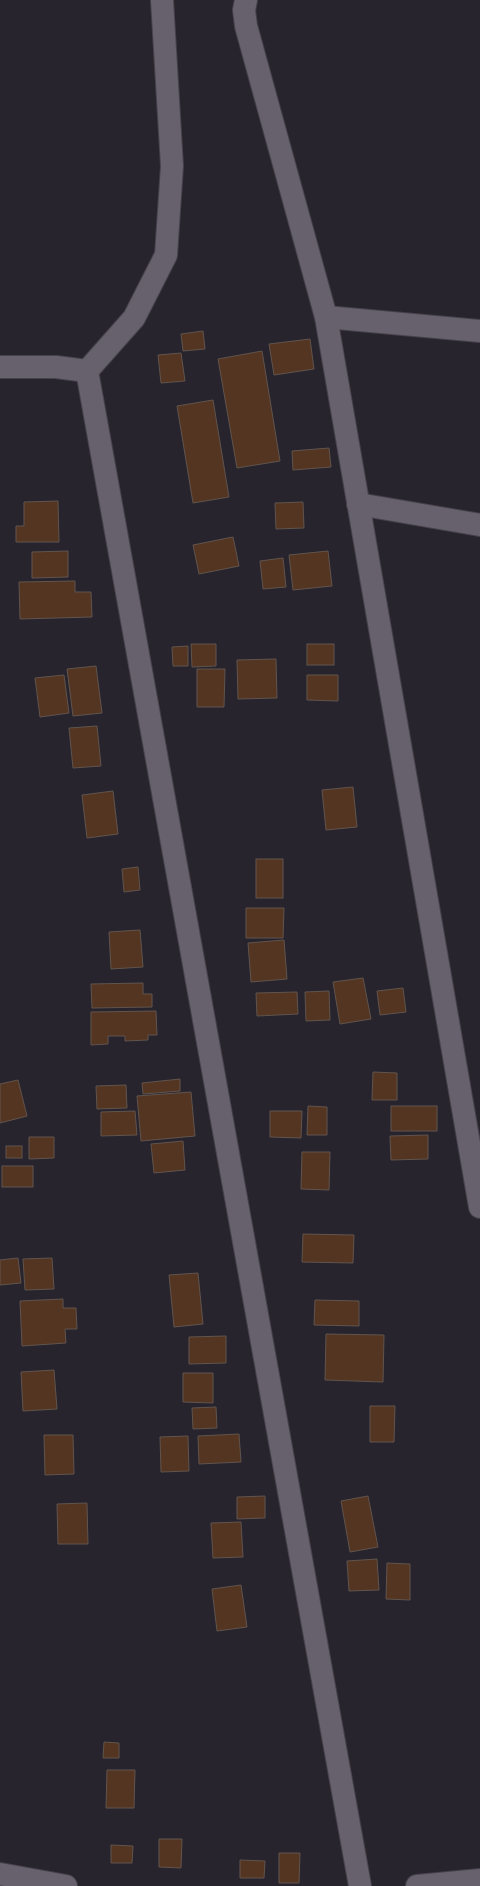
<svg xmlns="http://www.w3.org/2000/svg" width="480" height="1886" viewBox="0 0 480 1886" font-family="Karla,sans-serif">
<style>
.building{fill:#543522;stroke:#60544d}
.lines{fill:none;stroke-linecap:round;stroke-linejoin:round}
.minor-casing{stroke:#46424b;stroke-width:24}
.minor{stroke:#66616d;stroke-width:22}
</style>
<rect width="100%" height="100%" fill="#28242e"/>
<!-- building -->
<g class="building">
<polygon points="203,331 205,349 183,351 181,334"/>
<polygon points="310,339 314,369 274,375 269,344"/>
<polygon points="262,351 280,461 237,468 218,359"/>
<polygon points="181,353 185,381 161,383 158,355"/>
<polygon points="213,400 229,497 193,503 177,406"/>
<polygon points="329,448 331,467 293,470 292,451"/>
<polygon points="58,501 59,542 16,542 16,526 24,526 24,502"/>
<polygon points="303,502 304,528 276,529 275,503"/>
<polygon points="233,537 239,566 199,574 193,545"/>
<polygon points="68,551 68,577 32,578 32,552"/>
<polygon points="328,551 332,586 293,590 289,555"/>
<polygon points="283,558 286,587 263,589 260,561"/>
<polygon points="75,581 75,592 91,592 92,617 20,619 19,582"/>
<polygon points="191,644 216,644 216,666 192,667"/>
<rect x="307" y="644" width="27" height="21"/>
<polygon points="188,646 188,666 173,666 172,647"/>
<polygon points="276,659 277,698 238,699 237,660"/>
<polygon points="96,666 102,713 73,716 67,669"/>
<polygon points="197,669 225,669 224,707 197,707"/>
<polygon points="64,675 69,713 40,717 35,678"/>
<polygon points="307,675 338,675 338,701 307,700"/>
<polygon points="97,726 101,766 73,768 69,728"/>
<polygon points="353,787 357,827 326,830 322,790"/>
<polygon points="113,791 118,834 87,838 82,795"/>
<rect x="256" y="859" width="27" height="39"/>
<polygon points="138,867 140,890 124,892 122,869"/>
<polygon points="246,908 284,908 283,938 246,938"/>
<polygon points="140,930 143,967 111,969 109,932"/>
<polygon points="284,940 287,979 251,982 248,943"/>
<polygon points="363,978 371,1019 340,1024 333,982"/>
<polygon points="143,983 143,994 152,994 152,1007 92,1008 91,984"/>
<polygon points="403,988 406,1012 380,1015 377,991"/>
<polygon points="329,991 330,1020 306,1021 305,992"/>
<polygon points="297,992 298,1014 257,1016 256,993"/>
<polygon points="156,1011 157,1035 148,1035 148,1040 125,1041 125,1036 108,1036 108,1044 91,1045 91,1012"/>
<polygon points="373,1072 397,1073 397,1100 372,1100"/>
<polygon points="180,1079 180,1091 143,1094 142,1083"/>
<polygon points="18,1080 27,1116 0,1123 0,1084"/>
<polygon points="126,1085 127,1108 97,1109 96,1086"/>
<polygon points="191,1092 195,1136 141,1141 137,1096"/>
<polygon points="308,1106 327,1107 327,1135 307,1135"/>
<rect x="391" y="1106" width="46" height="25"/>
<polygon points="135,1111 137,1135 101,1136 101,1112"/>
<polygon points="270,1111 302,1111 301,1138 270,1137"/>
<polygon points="428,1135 428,1159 391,1160 390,1136"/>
<polygon points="29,1137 54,1137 54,1158 29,1159"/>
<polygon points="183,1141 185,1170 154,1173 151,1144"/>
<rect x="6" y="1146" width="16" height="12"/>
<polygon points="302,1152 330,1152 329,1190 301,1189"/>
<rect x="2" y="1166" width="31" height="21"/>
<polygon points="303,1234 354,1235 353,1263 302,1262"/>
<polygon points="18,1258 21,1283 0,1285 0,1260"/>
<polygon points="52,1258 54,1289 25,1290 23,1259"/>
<polygon points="198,1273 203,1324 174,1327 169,1275"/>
<polygon points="63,1299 63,1308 76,1308 77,1329 65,1329 66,1343 22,1346 20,1301"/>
<polygon points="315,1300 359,1301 359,1326 314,1325"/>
<polygon points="326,1334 384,1335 383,1382 325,1380"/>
<polygon points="226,1336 226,1363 189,1364 189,1337"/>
<polygon points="54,1370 57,1409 23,1411 21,1372"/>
<polygon points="183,1373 213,1373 213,1403 183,1402"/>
<polygon points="370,1406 395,1406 394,1442 370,1442"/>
<polygon points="216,1407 217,1428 193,1429 192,1408"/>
<polygon points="239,1434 241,1462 199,1464 198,1436"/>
<polygon points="44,1435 73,1435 74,1474 45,1475"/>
<polygon points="188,1436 189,1471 161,1472 160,1437"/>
<polygon points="265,1496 265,1518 237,1519 237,1497"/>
<polygon points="368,1496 378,1547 350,1552 341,1501"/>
<polygon points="87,1503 88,1544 58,1544 57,1504"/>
<polygon points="241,1522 243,1557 213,1558 211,1523"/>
<polygon points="377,1559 379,1590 349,1591 347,1561"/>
<polygon points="387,1563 410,1564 410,1600 386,1599"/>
<polygon points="241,1585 247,1627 217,1631 212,1589"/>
<polygon points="104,1742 119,1743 119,1758 103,1758"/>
<polygon points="107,1770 135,1770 134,1808 106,1808"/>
<polygon points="159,1839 182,1839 181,1868 159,1867"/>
<polygon points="111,1845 133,1846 132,1863 111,1863"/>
<polygon points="279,1853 300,1853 299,1883 279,1883"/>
<polygon points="240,1860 265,1861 264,1878 240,1878"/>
</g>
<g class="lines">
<defs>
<g id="minor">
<polyline points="246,0 244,10 246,26 326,317 480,331"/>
<polyline points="326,317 480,1207"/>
<polyline points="0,367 56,367 87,371"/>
<polyline points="87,371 360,1886"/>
<polyline points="87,371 134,318 166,255 172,166 162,0"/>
<polyline points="358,504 480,525"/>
<polyline points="0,1874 66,1886"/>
<polyline points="417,1886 480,1880"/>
</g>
</defs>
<!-- minor casing -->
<use href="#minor" class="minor-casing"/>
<!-- minor -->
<use href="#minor" class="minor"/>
</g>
</svg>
